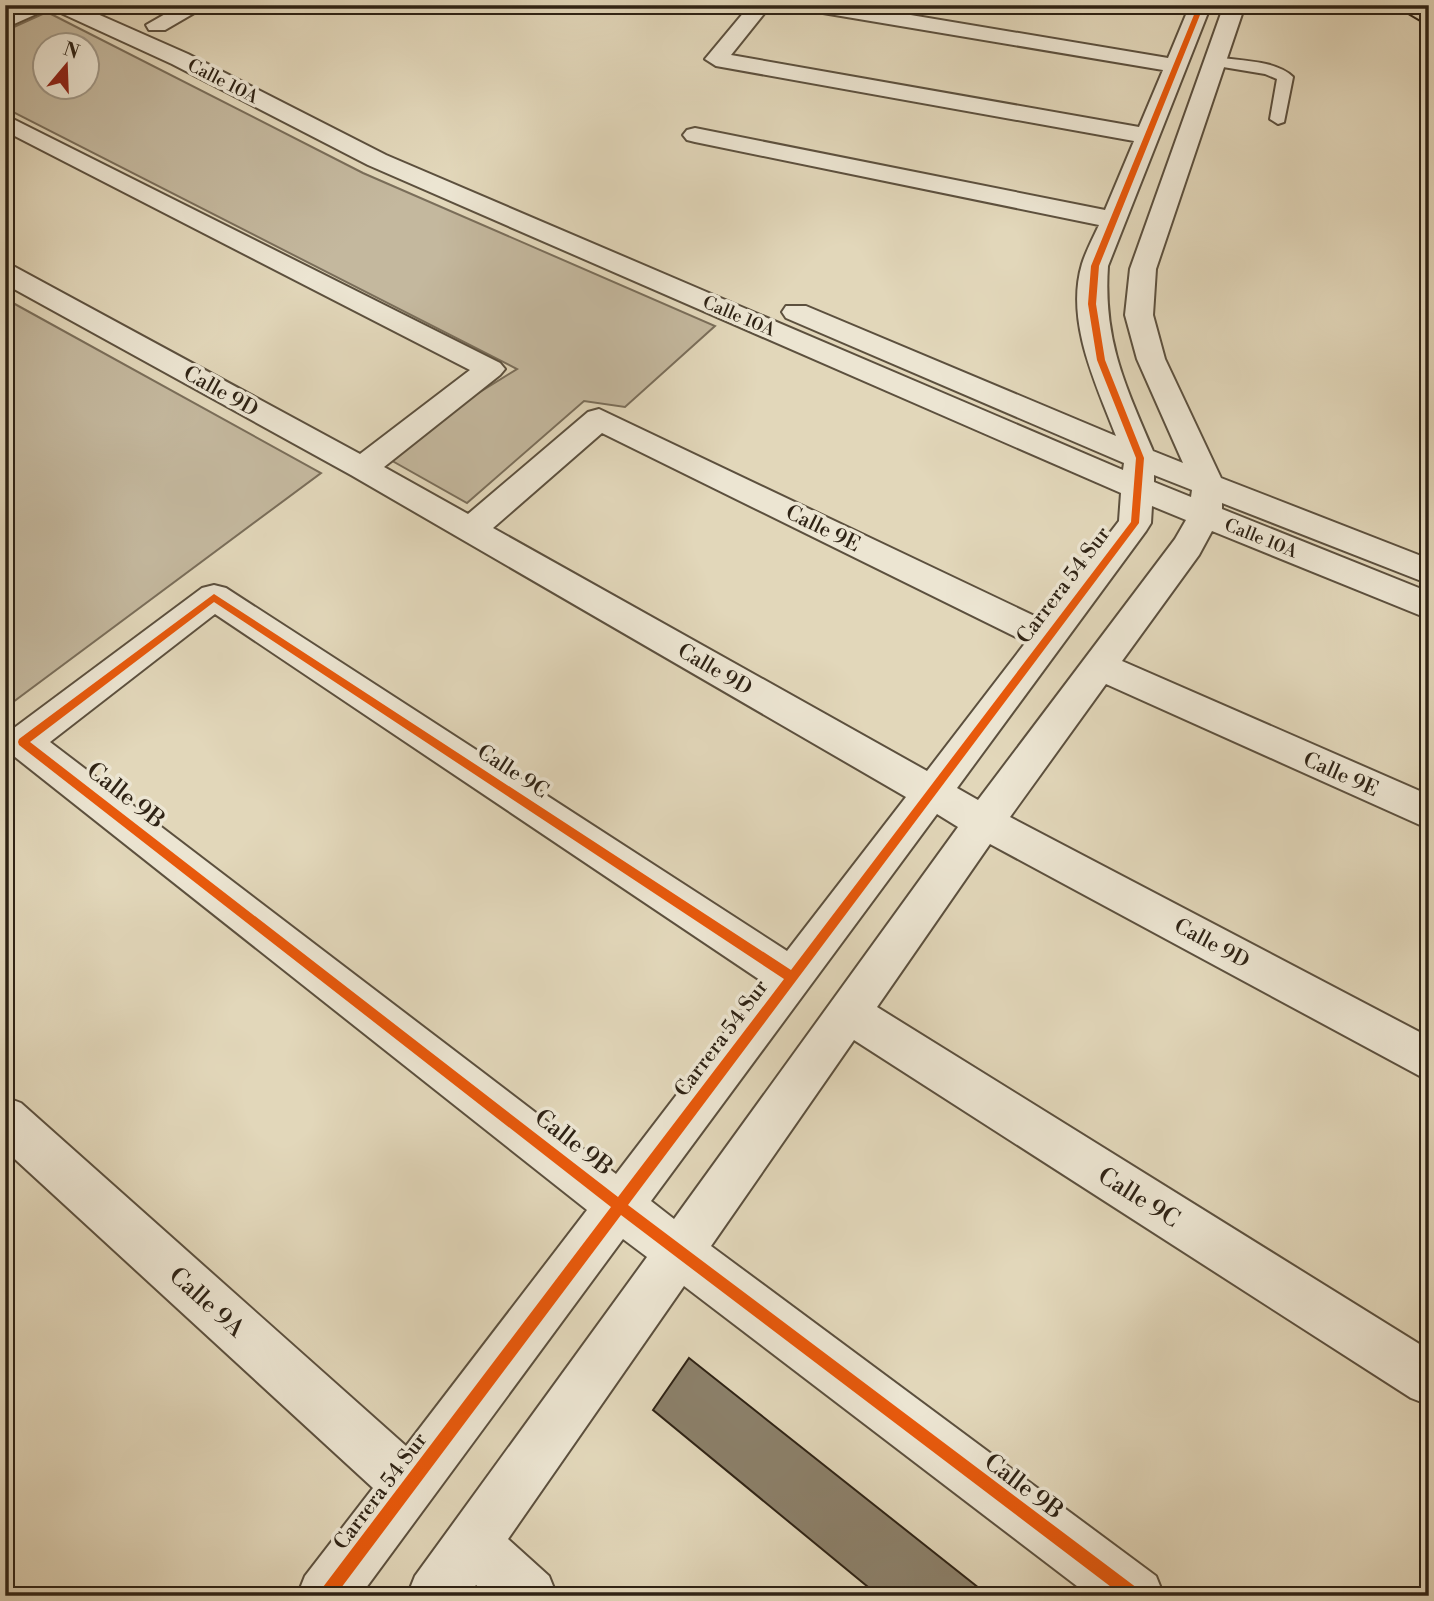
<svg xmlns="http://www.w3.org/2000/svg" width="1434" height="1601" viewBox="0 0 1434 1601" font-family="'Libre Bodoni',serif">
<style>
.green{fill:#c4b89e;stroke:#7a6e5a;stroke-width:2;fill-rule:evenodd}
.building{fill:#8c816b;stroke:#2f2315;stroke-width:2}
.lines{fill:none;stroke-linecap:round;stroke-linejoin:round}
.service-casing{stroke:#5c503e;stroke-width:4}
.minor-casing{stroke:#5c503e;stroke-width:4}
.trunk-casing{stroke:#2f2315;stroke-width:4}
.service{fill:#ece5d2;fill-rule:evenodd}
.minor{fill:#ece5d2;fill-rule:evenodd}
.trunk{fill:#e2d7ba;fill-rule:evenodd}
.cycleway-casing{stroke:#ece5d2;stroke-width:5}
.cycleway{fill:#e8590c;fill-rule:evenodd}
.labels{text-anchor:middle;stroke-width:7;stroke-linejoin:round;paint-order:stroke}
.far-street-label{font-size:18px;fill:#2f2315;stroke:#ece5d2}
.street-label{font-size:21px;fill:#2f2315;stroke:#ece5d2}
.near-street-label{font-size:24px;fill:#2f2315;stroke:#ece5d2}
</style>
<rect width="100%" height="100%" fill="#e2d7ba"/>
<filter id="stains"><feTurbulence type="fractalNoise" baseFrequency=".00286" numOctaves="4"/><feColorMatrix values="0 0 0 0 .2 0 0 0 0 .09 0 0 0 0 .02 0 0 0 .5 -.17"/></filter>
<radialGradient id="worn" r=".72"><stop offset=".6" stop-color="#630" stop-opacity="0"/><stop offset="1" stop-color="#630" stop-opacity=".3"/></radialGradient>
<!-- green -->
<g class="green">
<path d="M47 12 363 173 715 326 625 407 584 401 467 503 380 454 517 369 5 108V31ZM46 46H88V88H46Z"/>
<polygon points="13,303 321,473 5,708 5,307"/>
</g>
<!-- building -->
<polygon class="building" points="689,1358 989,1596 879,1596 653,1410"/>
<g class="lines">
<defs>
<path id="service" d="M1216 57C1239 61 1276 60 1293 77L1284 122 1278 124 1270 119 1277 79 1265 74 1211 65V59Z"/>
<g id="minor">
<path d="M24 5H77L188 54 386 155 1123 470 1124 463 786 318 782 312 786 306H806L1116 436C1096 384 1065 321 1082 264 1086 251 1093 238 1099 225L695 142 687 140 683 135 687 130 695 128 1105 210 1134 141 716 66 705 59 750 5H771L731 55 1139 127 1163 70 811 11 801 5H851L1168 58 1190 5H1211L1108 266C1103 340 1125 385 1153 451L1183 463 1137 359 1125 315 1130 269 1224 5H1245L1156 269 1153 315 1165 359 1221 478 1429 559V584L1222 503V509L1429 592V619L1212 531 1199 555 1122 661 1429 795V829L1106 684 1010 817 1429 1037V1081L990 844 877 1007 1429 1350V1405L1411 1398 854 1040 711 1246 1156 1576 1164 1596H1090L684 1286 508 1539 549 1576 557 1596H488L476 1585 469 1596H407L415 1576 647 1257 623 1239 360 1596H297L305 1576 373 1488 5 1150V1097L21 1103 406 1446 587 1210 10 753 5 740 10 731 202 588 214 585 226 588 787 951 906 797 351 475 5 284V265L15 267 360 454 470 370 5 131V115L500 363 505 369 500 375 384 467 468 514 588 412 599 409 1043 620 1119 521 1121 493 368 165 172 64 50 8 5 28V14ZM602 433 1026 642 927 771 493 528ZM1154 475 1192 490 1191 497 1154 482ZM1152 506 1186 520 1175 539 978 800 957 788 1146 531 1151 523ZM215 614 763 982 616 1174 50 742ZM937 814 958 827 674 1219 651 1201Z"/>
<polygon points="181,5 208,5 165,30 149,30 146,25"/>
</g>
<polygon id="trunk" points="1395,5 1421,5 1429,10 1429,25"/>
</defs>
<!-- service casing -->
<use href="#service" class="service-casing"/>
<!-- minor casing -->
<use href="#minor" class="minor-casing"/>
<!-- trunk casing -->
<use href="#trunk" class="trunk-casing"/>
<!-- service -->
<use href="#service" class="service"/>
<!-- minor -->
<use href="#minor" class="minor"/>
<!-- trunk -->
<use href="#trunk" class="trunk"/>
<defs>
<path id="cycleway" d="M1198 5H1204L1099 266 1096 304 1105 360 1144 458 1139 523 628 1205 1141 1591 1144 1596H1123L621 1215 335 1596H317L320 1591 611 1207 19 745 18 742 19 739 214 594 791 970 1131 522 1136 458 1097 360 1088 304 1091 266ZM214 602 784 979 618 1197 30 742Z"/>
</defs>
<!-- cycleway casing -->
<use href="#cycleway" class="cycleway-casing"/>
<!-- cycleway -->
<use href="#cycleway" class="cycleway"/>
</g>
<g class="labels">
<!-- far-street labels -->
<g class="far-street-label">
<text transform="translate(223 81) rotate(27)" y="6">Calle 10A</text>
<text transform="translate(739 316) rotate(23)" y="6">Calle 10A</text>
<text transform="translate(1261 538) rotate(22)" y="6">Calle 10A</text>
</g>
<!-- street labels -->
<g class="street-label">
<text transform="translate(221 391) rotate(29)" y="7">Calle 9D</text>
<text transform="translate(823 528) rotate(26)" y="7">Calle 9E</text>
<text transform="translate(1063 585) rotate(-53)" y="7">Carrera 54 Sur</text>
<text transform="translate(715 669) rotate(30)" y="7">Calle 9D</text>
<text transform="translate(513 771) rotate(33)" y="7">Calle 9C</text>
<text transform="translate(1341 774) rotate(24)" y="7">Calle 9E</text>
<text transform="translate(1212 943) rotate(28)" y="7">Calle 9D</text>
<text transform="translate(721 1038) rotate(-53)" y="7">Carrera 54 Sur</text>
<text transform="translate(380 1491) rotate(-53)" y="7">Carrera 54 Sur</text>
</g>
<!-- near-street labels -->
<g class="near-street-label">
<text transform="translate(126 795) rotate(38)" y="8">Calle 9B</text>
<text transform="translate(574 1142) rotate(38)" y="8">Calle 9B</text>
<text transform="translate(1139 1197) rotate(32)" y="8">Calle 9C</text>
<text transform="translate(207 1302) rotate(42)" y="8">Calle 9A</text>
<text transform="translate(1024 1486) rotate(37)" y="8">Calle 9B</text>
</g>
</g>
<!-- margin -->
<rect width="1434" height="1601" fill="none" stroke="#e2d7ba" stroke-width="28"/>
<rect x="7" y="7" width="1420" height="1587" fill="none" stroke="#2f2315" stroke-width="3.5"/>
<rect x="14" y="14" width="1406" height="1573" fill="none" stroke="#2f2315" stroke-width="2"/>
<!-- north arrow -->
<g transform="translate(66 66) rotate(19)"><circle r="33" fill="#ece5d2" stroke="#a09786" stroke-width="2"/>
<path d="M0-5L12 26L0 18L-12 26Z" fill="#8f2418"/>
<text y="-10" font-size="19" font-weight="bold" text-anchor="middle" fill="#2f2315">N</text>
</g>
<rect width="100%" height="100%" filter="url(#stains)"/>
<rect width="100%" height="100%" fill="url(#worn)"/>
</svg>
